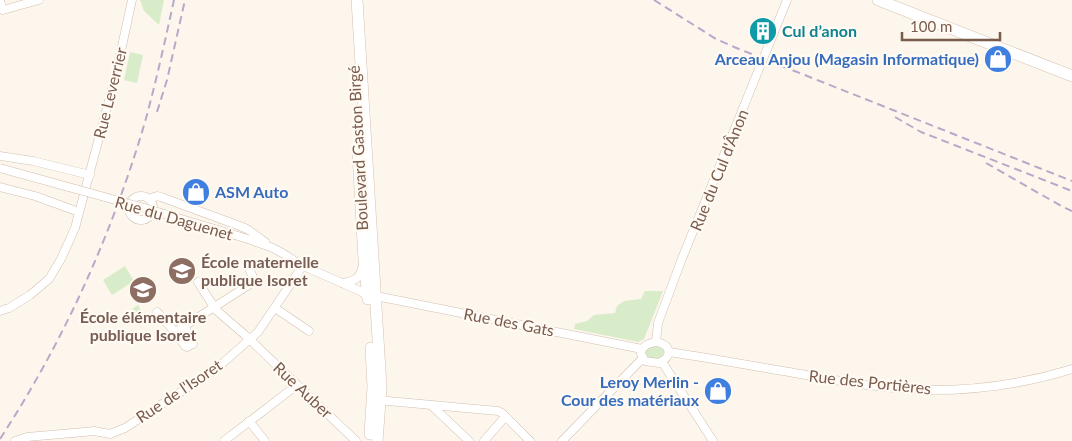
<svg xmlns="http://www.w3.org/2000/svg" width="1072" height="441" viewBox="0 0 1072 441" font-family="Lato,sans-serif">
<style>
.green{fill:#d8ecc9}
.lines{fill:none;stroke-linecap:round;stroke-linejoin:round}
.street-casing{stroke:#d1beb0;stroke-width:9}
.secondary-casing{stroke:#d6c0b0;stroke-width:12}
.street{stroke:#fff;stroke-width:8}
.secondary{stroke:#fff;stroke-width:11}
.rail{stroke:#b9a8c9;stroke-width:2;stroke-dasharray:8 5;stroke-linecap:butt}
.street-bridge-casing{stroke:#d1beb0;stroke-width:9;stroke-linecap:butt}
.street-bridge{stroke:#fff;stroke-width:8}
.labels{text-anchor:middle;stroke-width:4.5;stroke-linejoin:round;paint-order:stroke}
.culture-label{font-size:16px;font-weight:bold;fill:#0d838f;stroke:#fffaf3;text-anchor:start}
.shop-label{font-size:16px;font-weight:bold;fill:#366cbe;stroke:#fffaf3;text-anchor:end}
.street-label{font-size:16px;fill:#7a5c4d;stroke:#fffaf3}
.education-label{font-size:16px;font-weight:bold;fill:#785e54;stroke:#fffaf3;text-anchor:start}
</style>
<rect width="100%" height="100%" fill="#fdf6ec"/>
<!-- green -->
<g class="green">
<polygon points="140,0 164,0 159,25 144,11"/>
<polygon points="130,52 143,55 137,83 124,80"/>
<polygon points="125,266 134,281 112,295 103,280"/>
<polygon points="645,291 663,291 644,339 638,342 574,329 575,324 587,321 594,315 615,313 617,306 624,301 641,299"/>
<polygon points="138,305 143,314 129,323 123,315"/>
<path d="M657 346 663 349 664 352 662 357C657 359 643 360 646 351 646 350 647 348 648 348 651 346 654 346 657 346Z"/>
</g>
<g class="lines">
<defs>
<g id="street">
<polyline points="0,1 3,10 39,0"/>
<polyline points="0,156 33,161 90,175"/>
<polyline points="0,187 35,196 79,212"/>
<circle cx="141" cy="208" r="12"/>
<polyline points="149,199 157,196 161,197 240,226 247,229 265,242"/>
<polyline points="248,239 273,248 284,254 301,265 360,291 368,296 381,297 441,309 642,349"/>
<polyline points="198,282 216,310 245,335 356,441"/>
<path d="M342 283C355 281 360 279 363 265"/>
<polyline points="275,308 309,331"/>
<polyline points="0,311 9,308 30,295 49,279 61,259 75,228 116,74 132,0"/>
<polyline points="157,312 175,332"/>
<polyline points="184,326 193,341 193,344 187,347 185,346 175,332 255,281 250,271"/>
<polyline points="656,342 658,323 681,261 787,0"/>
<path d="M656 342C671 344 673 357 659 363L645 361 641 354C642 345 649 343 656 342Z"/>
<path d="M669 352C716 359 764 368 812 376 852 383 892 390 933 390 980 390 1027 383 1072 369"/>
<polyline points="662,362 713,441"/>
<polyline points="377,400 498,411 502,413 530,441"/>
<polyline points="431,405 469,441"/>
<polyline points="249,421 265,441"/>
<polyline points="15,441 27,437 84,432 94,431 110,434 125,428 193,384 224,362 258,332 300,270 301,265"/>
<polyline points="224,441 297,385"/>
<polyline points="484,441 505,417"/>
<polyline points="562,441 643,358"/>
</g>
<g id="secondary">
<polyline points="357,0 381,387 379,415 377,441"/>
<polyline points="878,0 1072,76"/>
<polyline points="358,153 364,260 368,299"/>
<polyline points="370,434 373,387 371,348"/>
</g>
</defs>
<!-- street casing -->
<use href="#street" class="street-casing"/>
<!-- secondary casing -->
<use href="#secondary" class="secondary-casing"/>
<!-- street -->
<use href="#street" class="street"/>
<!-- secondary -->
<use href="#secondary" class="secondary"/>
<!-- rail -->
<g class="rail">
<polyline points="654,0 716,39 734,47 1072,181"/>
<polyline points="157,112 167,80 185,0"/>
<polyline points="895,117 921,132 1072,191"/>
<polyline points="986,163 1063,207 1072,211"/>
<path d="M0 439C64 341 112 234 145 122 156 82 165 41 174 0"/>
</g>
<defs>
<polyline id="street-bridge" points="0,168 148,209 248,239"/>
</defs>
<!-- street-bridge casing -->
<use href="#street-bridge" class="street-bridge-casing"/>
<!-- street-bridge -->
<use href="#street-bridge" class="street-bridge"/>
</g>
<!-- icons -->
<defs>
<symbol id="building-disc" viewBox="-11 -11 22 22"><circle r="9.5" fill="#0f9aa8" stroke="#fffaf3"/><path d="M-4-6H4V6H1V3H-1V6H-4ZM-2.5-4.3h1.7v1.8h-1.7ZM.8-4.3h1.7v1.8H.8ZM-2.5-1h1.7V.8h-1.7ZM.8-1h1.7V.8H.8Z" fill="#fff"/></symbol>
<symbol id="shop-disc" viewBox="-11 -11 22 22"><circle r="9.5" fill="#3f7fe0" stroke="#fffaf3"/><path d="M-5-2.5h2.3a2.7 3.5 0 0 1 5.4 0H5L5.5 6h-11ZM-1.5-2.5h3a1.5 2.3 0 0 0-3 0Z" fill="#fff"/></symbol>
<symbol id="school-disc" viewBox="-11 -11 22 22"><circle r="9.5" fill="#8d6e63" stroke="#fffaf3"/><path d="M0-5L7-2L0 1L-7-2ZM-4 1L0 2.5L4 1V4Q0 6-4 4Z" fill="#fff"/></symbol>
</defs>
<g fill-rule="evenodd">
<use href="#building-disc" x="747" y="15" width="32" height="32"/>
<use href="#shop-disc" x="982" y="43" width="32" height="32"/>
<use href="#shop-disc" x="180" y="176" width="32" height="32"/>
<use href="#school-disc" x="166" y="255" width="32" height="32"/>
<use href="#school-disc" x="127" y="274" width="32" height="32"/>
<use href="#shop-disc" x="702" y="375" width="32" height="32"/>
</g>
<g class="labels">
<!-- culture labels -->
<g class="culture-label">
<text x="782" y="37">Cul d’anon</text>
</g>
<!-- shop labels -->
<g class="shop-label">
<text x="979" y="65">Arceau Anjou (Magasin Informatique)</text>
<text x="215" y="198" text-anchor="start">ASM Auto</text>
<text x="699" y="388">Leroy Merlin -<tspan x="699" dy="18">Cour des matériaux</tspan></text>
</g>
<!-- street labels -->
<g class="street-label">
<text transform="translate(110 93) rotate(-76)" y="6">Rue Leverrier</text>
<text transform="translate(358 148) rotate(-93)" y="6">Boulevard Gaston Birgé</text>
<text transform="translate(719 170) rotate(-68)" y="6">Rue du Cul d'Ânon</text>
<text transform="translate(174 218) rotate(16)" y="6">Rue du Daguenet</text>
<text transform="translate(509 322) rotate(11)" y="6">Rue des Gats</text>
<text transform="translate(870 382) rotate(6)" y="6">Rue des Portières</text>
<text transform="translate(303 390) rotate(43)" y="6">Rue Auber</text>
<text transform="translate(179 391) rotate(-34)" y="6">Rue de l'Isoret</text>
</g>
<!-- education labels -->
<g class="education-label">
<text x="201" y="268">École maternelle<tspan x="201" dy="18">publique Isoret</tspan></text>
<text x="143" y="323" text-anchor="middle">École élémentaire<tspan x="143" dy="18">publique Isoret</tspan></text>
</g>
</g>
<!-- scale -->
<path d="M902 32v8h98v-8" fill="none" stroke="#7a5c4d" stroke-width="2.5"/>
<text x="910" y="32" font-size="15" fill="#7a5c4d" stroke="#fffaf3" stroke-width="4" paint-order="stroke">100 m</text>
</svg>
